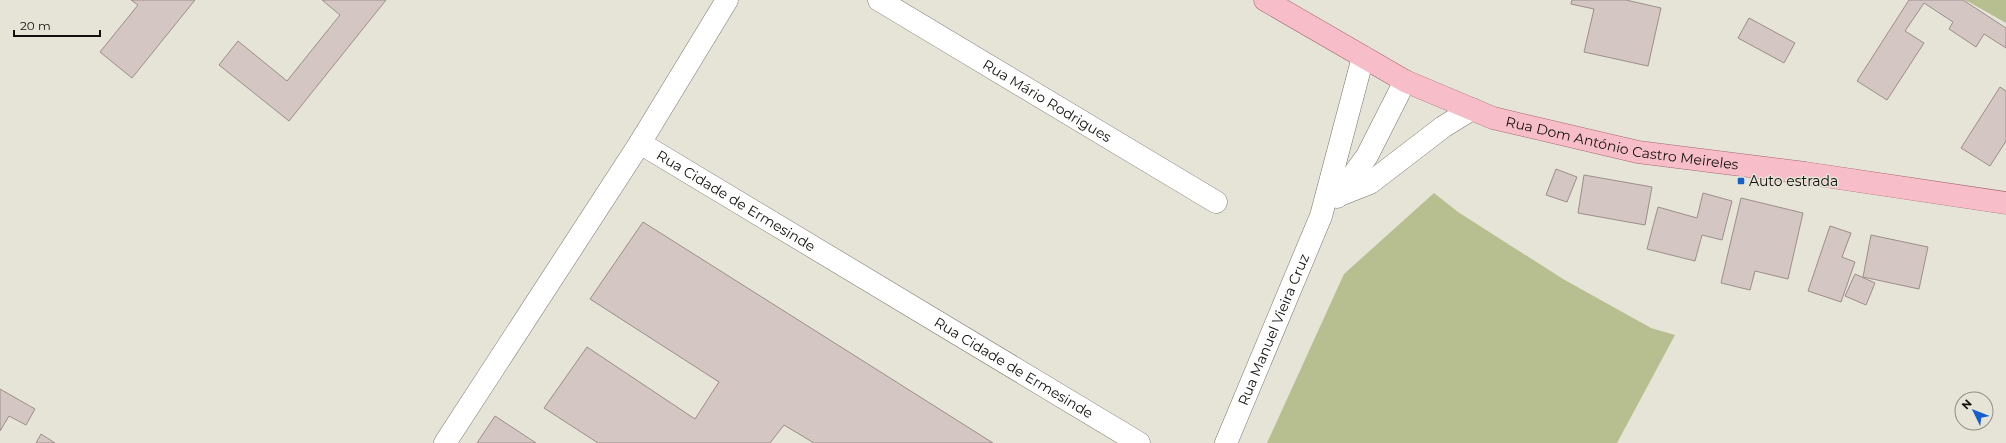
<svg xmlns="http://www.w3.org/2000/svg" width="2006" height="443" viewBox="0 0 2006 443" font-family="Montserrat,sans-serif">
<style>
.green{fill:#b7be8f}
.building{fill:#d4c6c2;stroke:#9c8e8b}
.lines{fill:none;stroke-linecap:round;stroke-linejoin:round}
.minor-casing{stroke:#7a786d;stroke-width:23}
.major-casing{stroke:#a46670;stroke-width:23}
.minor{stroke:#fff;stroke-width:22}
.major{stroke:#f7beca;stroke-width:22}
.poi-dot{fill:#155fca;stroke:#e6e3d7;stroke-width:1.5}
.labels{text-anchor:middle;stroke-width:3;stroke-linejoin:round;paint-order:stroke}
.street-label{font-size:14px;fill:#12110d;stroke:#e6e3d7}
.poi-label{font-size:14px;fill:#12110d;stroke:#e6e3d7;text-anchor:start}
</style>
<rect width="100%" height="100%" fill="#e6e3d7"/>
<!-- green -->
<g class="green">
<polygon points="1964,0 2006,0 2006,23 1969,2"/>
<polygon points="1434,193 1458,212 1563,279 1651,328 1675,335 1617,443 1267,443 1344,274"/>
</g>
<!-- building -->
<g class="building">
<polygon points="131,0 195,0 132,78 100,52 138,5"/>
<polygon points="322,0 386,0 289,121 219,65 238,41 287,81 340,15"/>
<polygon points="1572,0 1626,0 1661,8 1648,66 1584,52 1594,9 1571,4"/>
<polygon points="1909,0 1963,0 2006,28 2006,48 1984,34 1976,47 1949,29 1953,22 1924,3 1905,31 1924,43 1887,100 1857,81"/>
<polygon points="1749,18 1795,43 1784,63 1738,38"/>
<polygon points="2000,87 2006,91 2006,141 1990,166 1961,148"/>
<polygon points="1556,169 1577,177 1567,202 1546,195"/>
<polygon points="1584,175 1652,187 1645,225 1578,213"/>
<polygon points="1703,193 1732,201 1722,240 1702,235 1695,261 1647,249 1658,207 1697,218"/>
<polygon points="1741,198 1803,213 1788,279 1755,271 1750,290 1721,283"/>
<polygon points="643,222 993,443 814,443 784,425 770,443 598,443 544,408 587,347 695,419 719,382 590,299"/>
<polygon points="1830,226 1851,233 1842,257 1855,262 1841,302 1808,291"/>
<polygon points="1871,235 1928,247 1919,289 1863,277"/>
<polygon points="1855,274 1875,283 1866,305 1845,296"/>
<polygon points="0,389 35,409 26,425 9,416 0,431"/>
<polygon points="495,416 536,443 477,443"/>
<polygon points="41,434 55,443 36,443"/>
</g>
<g class="lines">
<defs>
<g id="minor">
<path id="s1" d="M879 0 1216 202"/>
<path id="s2" d="M640 143 1139 443"/>
<polyline points="1337,196 1370,183 1443,127 1472,109"/>
<polyline points="1337,197 1367,156 1405,81"/>
<polyline points="445,443 640,143 727,0"/>
<path id="s3" d="M1226 443 1321 216 1363 57"/>
</g>
<g id="major">
<path id="s4" d="M1265 0 1405 81 1493 118 1638 152 1805 173 2006 203"/>
</g>
</defs>
<!-- minor casing -->
<use href="#minor" class="minor-casing"/>
<!-- major casing -->
<use href="#major" class="major-casing"/>
<!-- minor -->
<use href="#minor" class="minor"/>
<!-- major -->
<use href="#major" class="major"/>
</g>
<!-- markers -->
<rect class="poi-dot" x="1737" y="177" width="8" height="8" rx="2"/>
<g class="labels">
<!-- street labels -->
<g class="street-label">
<text dy="5" stroke="none"><textPath href="#s1" startOffset="196">Rua Mário Rodrigues</textPath></text>
<text dy="5" stroke="none"><textPath href="#s4" startOffset="389">Rua Dom António Castro Meireles</textPath></text>
<text dy="5" stroke="none"><textPath href="#s2" startOffset="112">Rua Cidade de Ermesinde</textPath></text>
<text dy="5" stroke="none"><textPath href="#s3" startOffset="123">Rua Manuel Vieira Cruz</textPath></text>
<text dy="5" stroke="none"><textPath href="#s2" startOffset="436">Rua Cidade de Ermesinde</textPath></text>
</g>
<!-- poi labels -->
<g class="poi-label">
<text x="1749" y="186">Auto estrada</text>
</g>
</g>
<!-- north arrow -->
<g transform="translate(1974 411) rotate(313)"><circle r="19" fill="#e6e3d7" stroke="#918f86"/>
<path d="M0-3L7 15L0 10L-7 15Z" fill="#155fca"/>
<text y="-6" font-size="11" font-weight="bold" text-anchor="middle" fill="#12110d">N</text>
</g>
<!-- scale -->
<path d="M14 30v6h86v-6" fill="none" stroke="#12110d" stroke-width="2"/>
<text x="20" y="30" font-size="12" fill="#12110d" stroke="#e6e3d7" stroke-width="3" paint-order="stroke">20 m</text>
</svg>
